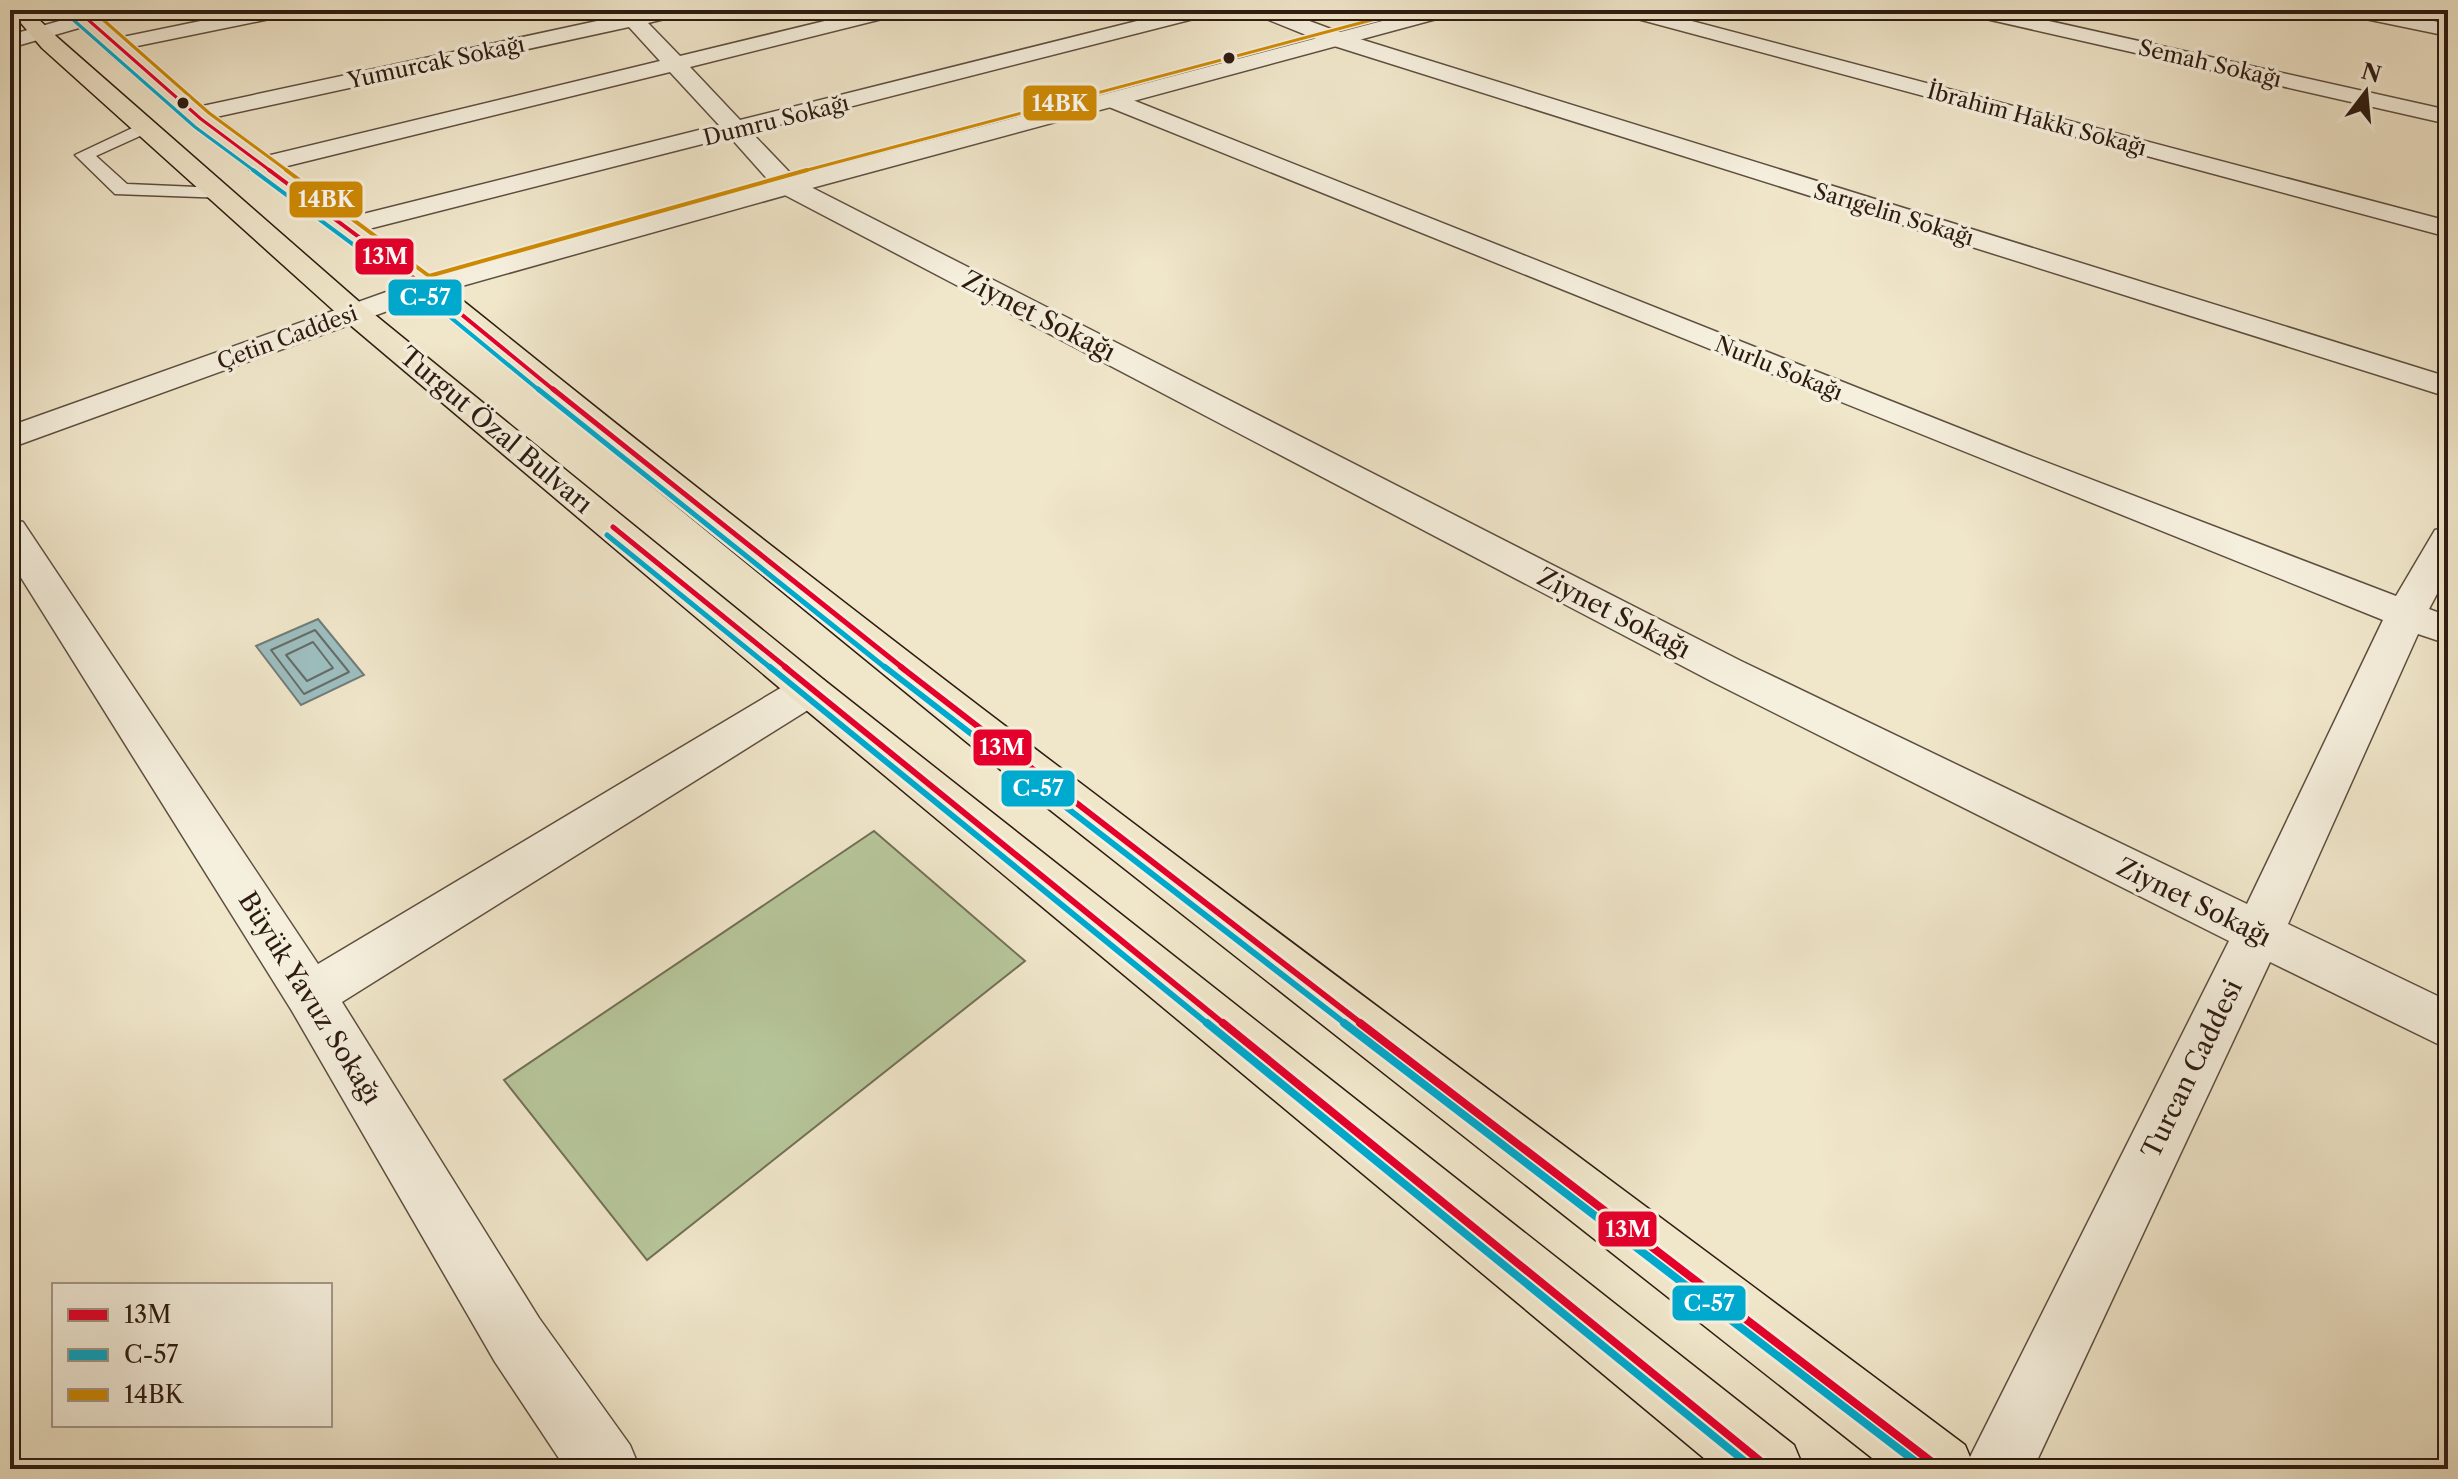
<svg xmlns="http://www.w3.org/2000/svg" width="2458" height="1479" viewBox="0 0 2458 1479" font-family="'Libre Caslon Text',serif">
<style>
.green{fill:#b6c69a;stroke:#727056;stroke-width:2}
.water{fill:#9dbebf;stroke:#707d79;stroke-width:2}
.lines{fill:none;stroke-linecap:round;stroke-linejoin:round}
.shore{stroke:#656c68;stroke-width:2}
.service-casing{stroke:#5e4e3f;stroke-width:3}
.minor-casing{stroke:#5e4e3f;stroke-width:3}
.tertiary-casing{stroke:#5e4e3f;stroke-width:3}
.primary-casing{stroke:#2d1b11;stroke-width:3}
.service{fill:#f5efdd;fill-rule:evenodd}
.minor{fill:#f5efdd;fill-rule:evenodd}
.tertiary{fill:#f5efdd;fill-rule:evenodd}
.primary{fill:#f0e6ca;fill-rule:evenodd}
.bus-1-far4-casing{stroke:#f5efdd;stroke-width:6}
.bus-1-far3-casing{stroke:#f5efdd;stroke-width:8}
.bus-1-far2-casing{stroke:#f5efdd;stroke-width:10}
.bus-1-far1-casing{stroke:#f5efdd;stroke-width:12}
.bus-1-casing{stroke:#f5efdd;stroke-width:14}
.bus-2-far4-casing{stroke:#f5efdd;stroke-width:6}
.bus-2-far3-casing{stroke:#f5efdd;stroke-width:8}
.bus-2-far2-casing{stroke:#f5efdd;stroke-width:10}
.bus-2-far1-casing{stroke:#f5efdd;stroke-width:12}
.bus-2-casing{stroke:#f5efdd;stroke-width:14}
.bus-3-far1-casing{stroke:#f5efdd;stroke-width:6}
.bus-3-casing{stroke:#f5efdd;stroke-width:8}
.bus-1-far4{stroke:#e4002b;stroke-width:3}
.bus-1-far3{stroke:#e4002b;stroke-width:4}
.bus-1-far2{stroke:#e4002b;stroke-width:5}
.bus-1-far1{stroke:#e4002b;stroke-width:6}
.bus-1{stroke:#e4002b;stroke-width:8}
.bus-2-far4{stroke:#00a9ce;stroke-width:3}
.bus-2-far3{stroke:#00a9ce;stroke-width:4}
.bus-2-far2{stroke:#00a9ce;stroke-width:5}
.bus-2-far1{stroke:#00a9ce;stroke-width:6}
.bus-2{stroke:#00a9ce;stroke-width:8}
.bus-3-far1{stroke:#cf8a03;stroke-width:3}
.bus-3{stroke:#cf8a03;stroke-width:4}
.bus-dot{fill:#2d1b11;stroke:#f5efdd;stroke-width:3}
.labels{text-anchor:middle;stroke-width:7;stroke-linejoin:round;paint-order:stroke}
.far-street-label{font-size:22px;fill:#2d1b11;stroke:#f5efdd}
.street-label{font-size:26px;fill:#2d1b11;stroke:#f5efdd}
.line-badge{stroke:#f5efdd;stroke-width:3}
.badge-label{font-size:22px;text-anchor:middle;font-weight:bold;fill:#fff}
</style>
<rect width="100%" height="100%" fill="#f0e6ca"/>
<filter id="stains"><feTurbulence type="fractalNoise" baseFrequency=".0025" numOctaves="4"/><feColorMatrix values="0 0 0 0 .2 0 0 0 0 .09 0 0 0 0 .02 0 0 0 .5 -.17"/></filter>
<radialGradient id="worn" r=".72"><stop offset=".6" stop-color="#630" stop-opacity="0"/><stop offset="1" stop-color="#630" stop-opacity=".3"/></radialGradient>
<!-- green -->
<polygon class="green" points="874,831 1025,961 647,1260 504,1080"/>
<!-- water -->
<polygon class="water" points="318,619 364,675 301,705 256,646"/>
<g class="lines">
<!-- shore -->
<g class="shore">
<polygon points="315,630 349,672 304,694 271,650"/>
<polygon points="313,642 333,668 307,681 286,655"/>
</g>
<defs>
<polygon id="service" points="145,122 151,123 154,127 151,131 96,156 127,184 220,188 227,190 230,194 227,198 115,194 75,155"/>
<g id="minor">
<polygon points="254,10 294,10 284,16 113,51 102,45 113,39"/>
<polygon points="615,10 688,10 685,14 648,23 680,56 870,10 905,10 902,14 690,67 740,120 1181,10 1216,10 1213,14 751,132 797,180 1741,661 2247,904 2383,620 1104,105 1100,100 1104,95 1120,95 2017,451 2396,596 2435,530 2448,527 2448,573 2429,609 2448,616 2448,644 2418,634 2288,924 2448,1001 2448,1049 2270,962 2033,1469 1964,1469 2229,941 1711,681 779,192 730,137 345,235 335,233 331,227 335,221 719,125 670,72 259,173 250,170 246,165 250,160 660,61 629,27 193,122 185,120 181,115 185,110 193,108 620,16"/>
<polygon points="1251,10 1280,10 1347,35 2448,377 2448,397 1331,45 1254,14"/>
<polygon points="1616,10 1650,10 2448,221 2448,237 1619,14"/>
<polygon points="1963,10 2000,10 2448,110 2448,124 1973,16"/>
<polygon points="2341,10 2381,10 2448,24 2448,36 2351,16"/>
<polygon points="10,519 23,522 318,964 794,680 809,676 824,680 830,690 824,700 342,1002 539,1318 630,1445 640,1469 566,1469 495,1362 292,1011 10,560"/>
</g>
<g id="tertiary">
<polygon points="98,10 130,10 127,14 10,48 10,35"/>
<polygon points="1424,10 1458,10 1455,14 797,192 437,293 10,448 10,426 417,281 779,180"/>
</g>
<g id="primary">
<polygon points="10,10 29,10 58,38 364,306 824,680 1794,1445 1804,1469 1717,1469 794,700 342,318 42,48"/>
<path d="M67 10H89C211 124 353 211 482 316 965 707 1468 1072 1965 1445L1975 1469H1886L1040 802 426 300 193 124 109 53Z"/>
</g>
</defs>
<!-- service casing -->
<use href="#service" class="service-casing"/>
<!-- minor casing -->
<use href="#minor" class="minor-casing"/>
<!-- tertiary casing -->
<use href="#tertiary" class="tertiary-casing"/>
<!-- primary casing -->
<use href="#primary" class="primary-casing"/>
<!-- service -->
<use href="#service" class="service"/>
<!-- minor -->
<use href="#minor" class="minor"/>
<!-- tertiary -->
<use href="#tertiary" class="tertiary"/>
<!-- primary -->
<use href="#primary" class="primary"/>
<defs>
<polyline id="bus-1-far4" points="77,10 201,119 272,172"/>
<polyline id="bus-1-far3" points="269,170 450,305 555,391"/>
<g id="bus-1-far2">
<polyline points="553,389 904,669"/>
<polyline points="613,527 788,669"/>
</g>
<g id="bus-1-far1">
<polyline points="785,667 1225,1025"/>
<polyline points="901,667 1363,1025"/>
</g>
<g id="bus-1">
<polyline points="1223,1023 1770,1469"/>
<polyline points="1360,1023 1941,1469"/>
</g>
<polyline id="bus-2-far4" points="70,17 195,127 256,172"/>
<polyline id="bus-2-far3" points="253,170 444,312 540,391"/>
<g id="bus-2-far2">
<polyline points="538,389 887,669"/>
<polyline points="607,535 772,669"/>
</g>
<g id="bus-2-far1">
<polyline points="770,667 1209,1025"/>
<polyline points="885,667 1347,1025"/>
</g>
<g id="bus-2">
<polyline points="1207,1023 1754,1469"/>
<polyline points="1344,1023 1925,1469"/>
</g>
<g id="bus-3-far1">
<polyline points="92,10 209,113 289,172"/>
<polyline points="800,172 1409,10"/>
</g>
<polyline id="bus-3" points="286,170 429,276 807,170"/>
</defs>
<!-- bus-1-far4 casing -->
<use href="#bus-1-far4" class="bus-1-far4-casing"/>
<!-- bus-1-far3 casing -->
<use href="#bus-1-far3" class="bus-1-far3-casing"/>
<!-- bus-1-far2 casing -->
<use href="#bus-1-far2" class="bus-1-far2-casing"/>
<!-- bus-1-far1 casing -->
<use href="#bus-1-far1" class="bus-1-far1-casing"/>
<!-- bus-1 casing -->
<use href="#bus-1" class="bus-1-casing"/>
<!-- bus-2-far4 casing -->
<use href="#bus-2-far4" class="bus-2-far4-casing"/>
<!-- bus-2-far3 casing -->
<use href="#bus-2-far3" class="bus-2-far3-casing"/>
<!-- bus-2-far2 casing -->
<use href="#bus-2-far2" class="bus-2-far2-casing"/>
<!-- bus-2-far1 casing -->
<use href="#bus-2-far1" class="bus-2-far1-casing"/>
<!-- bus-2 casing -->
<use href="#bus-2" class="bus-2-casing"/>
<!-- bus-3-far1 casing -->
<use href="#bus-3-far1" class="bus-3-far1-casing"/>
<!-- bus-3 casing -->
<use href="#bus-3" class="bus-3-casing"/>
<!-- bus-1-far4 -->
<use href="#bus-1-far4" class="bus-1-far4"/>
<!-- bus-1-far3 -->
<use href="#bus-1-far3" class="bus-1-far3"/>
<!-- bus-1-far2 -->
<use href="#bus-1-far2" class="bus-1-far2"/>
<!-- bus-1-far1 -->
<use href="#bus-1-far1" class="bus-1-far1"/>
<!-- bus-1 -->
<use href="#bus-1" class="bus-1"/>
<!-- bus-2-far4 -->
<use href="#bus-2-far4" class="bus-2-far4"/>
<!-- bus-2-far3 -->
<use href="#bus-2-far3" class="bus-2-far3"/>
<!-- bus-2-far2 -->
<use href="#bus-2-far2" class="bus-2-far2"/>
<!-- bus-2-far1 -->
<use href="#bus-2-far1" class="bus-2-far1"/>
<!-- bus-2 -->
<use href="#bus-2" class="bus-2"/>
<!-- bus-3-far1 -->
<use href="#bus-3-far1" class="bus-3-far1"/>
<!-- bus-3 -->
<use href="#bus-3" class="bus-3"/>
</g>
<!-- markers -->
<g class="bus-dot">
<circle cx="1229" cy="58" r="7"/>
<circle cx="183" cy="103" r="7"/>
</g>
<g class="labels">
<!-- far-street labels -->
<g class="far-street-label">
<text transform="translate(436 62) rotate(-12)" y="8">Yumurcak Sokağı</text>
<text transform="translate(2210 63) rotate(13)" y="8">Semah Sokağı</text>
<text transform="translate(2037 119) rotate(15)" y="8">İbrahim Hakkı Sokağı</text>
<text transform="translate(776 120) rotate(-14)" y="8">Dumru Sokağı</text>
<text transform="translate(1894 214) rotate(17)" y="8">Sarıgelin Sokağı</text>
<text transform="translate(287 337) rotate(-20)" y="8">Çetin Caddesi</text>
<text transform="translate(1779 368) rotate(22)" y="8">Nurlu Sokağı</text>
</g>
<!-- street labels -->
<g class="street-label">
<text transform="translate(1039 316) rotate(27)" y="9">Ziynet Sokağı</text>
<text transform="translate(496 430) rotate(40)" y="9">Turgut Özal Bulvarı</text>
<text transform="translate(1614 613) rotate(27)" y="9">Ziynet Sokağı</text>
<text transform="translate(2194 902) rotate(26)" y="9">Ziynet Sokağı</text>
<text transform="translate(310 998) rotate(58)" y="9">Büyük Yavuz Sokağı</text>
<text transform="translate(2192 1069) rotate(-64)" y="9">Turcan Caddesi</text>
</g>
</g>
<g class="line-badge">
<rect x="1022" y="84" width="76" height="38" rx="8" fill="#cf8a03"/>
<rect x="288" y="180" width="76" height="39" rx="8" fill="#cf8a03"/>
<rect x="354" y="237" width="61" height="39" rx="8" fill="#e4002b"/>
<rect x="387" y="278" width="76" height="39" rx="8" fill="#00a9ce"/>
<rect x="972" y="728" width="61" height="39" rx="8" fill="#e4002b"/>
<rect x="1000" y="769" width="76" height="39" rx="8" fill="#00a9ce"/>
<rect x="1597" y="1210" width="61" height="38" rx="8" fill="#e4002b"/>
<rect x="1671" y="1284" width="76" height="38" rx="8" fill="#00a9ce"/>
</g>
<g class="badge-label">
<text x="1060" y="111">14BK</text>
<text x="326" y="207">14BK</text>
<text x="385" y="264">13M</text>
<text x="425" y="305">C-57</text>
<text x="1002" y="755">13M</text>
<text x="1038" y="796">C-57</text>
<text x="1628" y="1237">13M</text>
<text x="1709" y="1311">C-57</text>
</g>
<!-- margin -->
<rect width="2458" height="1479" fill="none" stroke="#f0e6ca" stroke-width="40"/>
<rect x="12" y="12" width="2434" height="1455" fill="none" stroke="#2d1b11" stroke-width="4"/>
<rect x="20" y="20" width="2418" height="1439" fill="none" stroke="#2d1b11" stroke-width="2"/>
<!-- legend -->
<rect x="52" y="1283" width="280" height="144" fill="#f5efdd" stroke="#a59a8b" stroke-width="2"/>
<rect x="68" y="1309" width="40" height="12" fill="#e4002b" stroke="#a59a8b" stroke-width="2"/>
<text x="124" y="1323" font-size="24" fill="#2d1b11">13M</text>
<rect x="68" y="1349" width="40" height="12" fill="#00a9ce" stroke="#a59a8b" stroke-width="2"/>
<text x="124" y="1363" font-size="24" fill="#2d1b11">C-57</text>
<rect x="68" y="1389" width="40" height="12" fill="#cf8a03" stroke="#a59a8b" stroke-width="2"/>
<text x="124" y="1403" font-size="24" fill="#2d1b11">14BK</text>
<!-- north arrow -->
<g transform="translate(2366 92) rotate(16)" stroke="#f5efdd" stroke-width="6" paint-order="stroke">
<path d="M0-6L14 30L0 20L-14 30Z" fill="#2d1b11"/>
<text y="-12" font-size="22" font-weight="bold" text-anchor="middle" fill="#2d1b11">N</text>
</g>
<rect width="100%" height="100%" filter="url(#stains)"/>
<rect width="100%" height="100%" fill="url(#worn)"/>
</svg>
